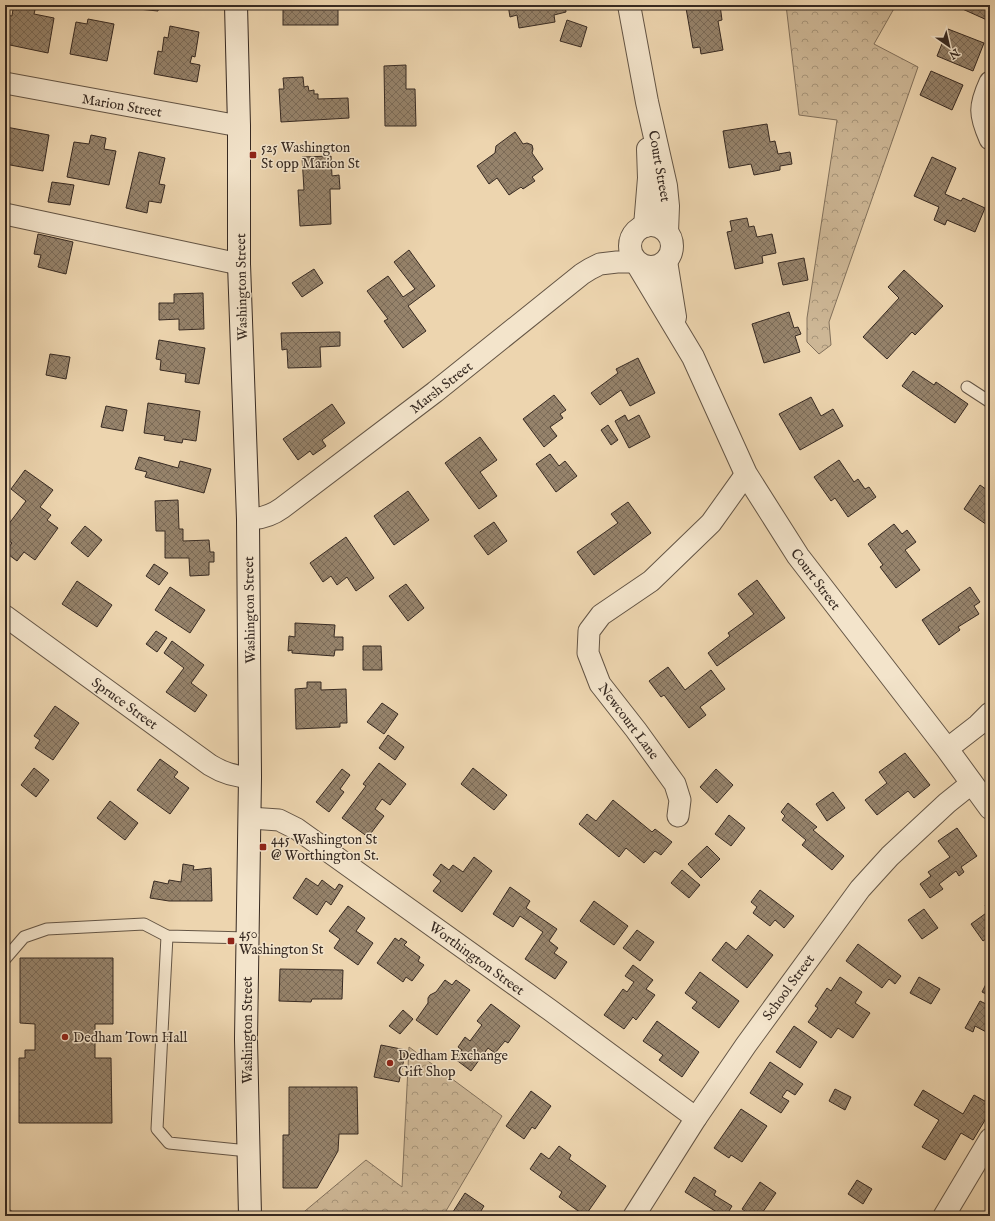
<svg xmlns="http://www.w3.org/2000/svg" width="995" height="1221" viewBox="0 0 995 1221" font-family="'IM FELL English',serif">
<style>
.forest{fill:url(#forest-crowns);stroke:#82715c}
.building{fill:url(#building-cross-hatch);stroke:#372a22}
.lines{fill:none;stroke-linecap:round;stroke-linejoin:round}
.service-casing{stroke:#645545;stroke-width:13}
.minor-casing{stroke:#645545;stroke-width:23}
.tertiary-casing{stroke:#645545;stroke-width:24}
.secondary-casing{stroke:#372a22;stroke-width:24}
.service{stroke:#f3e4cb;stroke-width:11}
.minor{stroke:#f3e4cb;stroke-width:21}
.tertiary{stroke:#f3e4cb;stroke-width:22}
.secondary{stroke:#f3e4cb;stroke-width:22}
.poi-dot{fill:#8f2418;stroke:#f3e4cb;stroke-width:1.5}
.labels{text-anchor:middle;stroke-width:3;stroke-linejoin:round;paint-order:stroke}
.street-label{font-size:14px;fill:#372a22;stroke:#f3e4cb}
.poi-label{font-size:14px;fill:#372a22;stroke:#f3e4cb;text-anchor:start}
</style>
<defs>
<pattern id="forest-crowns" width="20" height="18" patternUnits="userSpaceOnUse"><rect width="20" height="18" fill="#ceb897"/><path d="M2 6a3 3 0 1 1 6 0M12 15a3 3 0 1 1 6 0" fill="none" stroke="#a8967b"/></pattern>
<pattern id="building-cross-hatch" width="8" height="8" patternUnits="userSpaceOnUse"><rect width="8" height="8" fill="#96836b"/><path d="M0 0l8 8M0 8l8-8" fill="none" stroke="#7b6b58"/></pattern>
</defs>
<rect width="100%" height="100%" fill="#edd5af"/>
<filter id="stains"><feTurbulence type="fractalNoise" baseFrequency=".005" numOctaves="4"/><feColorMatrix values="0 0 0 0 .2 0 0 0 0 .09 0 0 0 0 .02 0 0 0 .5 -.17"/></filter>
<radialGradient id="worn" r=".72"><stop offset=".6" stop-color="#630" stop-opacity="0"/><stop offset="1" stop-color="#630" stop-opacity=".3"/></radialGradient>
<!-- forest -->
<g class="forest">
<polygon points="786,5 896,5 874,44 918,67 829,322 831,345 819,354 807,342 807,318 837,120 799,115"/>
<polygon points="409,1047 502,1116 443,1216 299,1216 366,1160 402,1187"/>
</g>
<!-- building -->
<g class="building">
<polygon points="18,5 36,6 34,14 54,18 48,53 5,44 7,33 5,33 5,15 12,16 13,9 17,10"/>
<polygon points="139,5 159,5 158,11 138,9"/>
<rect x="283" y="5" width="55" height="20"/>
<polygon points="508,5 565,5 566,12 554,15 555,22 519,28 517,15 510,17"/>
<polygon points="703,5 720,5 722,20 718,21 723,50 701,54 700,47 693,48 686,8"/>
<polygon points="958,5 990,5 990,14 987,20 958,7"/>
<polygon points="88,19 114,24 107,61 70,54 76,22 87,24"/>
<polygon points="567,20 587,27 581,47 560,41"/>
<polygon points="170,26 199,32 195,57 192,56 190,63 200,65 197,82 154,74 158,51 162,52 164,37 168,38"/>
<polygon points="948,29 984,43 973,71 937,56"/>
<polygon points="406,65 406,89 415,89 416,126 385,126 384,66"/>
<polygon points="931,71 963,85 952,110 920,95"/>
<polygon points="303,77 304,87 308,86 309,91 314,90 314,94 318,94 318,99 348,98 349,118 281,122 279,89 284,89 283,78"/>
<polygon points="767,124 770,142 775,141 778,154 790,152 792,164 780,166 780,170 754,175 751,164 729,168 723,131"/>
<polygon points="6,127 49,135 43,171 5,164 5,133"/>
<polygon points="515,132 523,144 527,143 532,145 533,149 532,153 543,169 532,177 535,181 523,189 521,187 509,195 497,178 489,184 477,166 495,153 496,146"/>
<polygon points="91,135 106,138 104,149 116,151 109,185 67,177 74,142 89,144"/>
<polygon points="139,152 165,158 159,184 165,185 161,203 149,201 147,213 126,208"/>
<polygon points="331,156 332,176 339,175 340,189 330,189 331,224 300,226 298,190 304,190 302,157"/>
<polygon points="932,157 956,168 945,194 961,201 963,198 985,208 975,232 947,220 945,225 934,220 939,207 914,196"/>
<polygon points="52,182 74,185 70,205 48,202"/>
<polygon points="747,218 749,227 754,226 757,237 772,234 776,253 762,256 763,263 735,269 727,232 732,231 730,221"/>
<polygon points="38,234 73,242 66,274 38,267 41,255 34,254"/>
<polygon points="409,250 435,286 408,306 426,331 403,348 384,321 388,319 367,291 388,276 403,297 415,289 394,262"/>
<polygon points="804,258 808,280 783,285 778,263"/>
<polygon points="314,269 323,283 302,297 292,283"/>
<polygon points="904,270 943,306 915,335 912,332 887,359 863,337 899,298 888,287"/>
<polygon points="203,293 204,329 179,330 179,319 159,320 159,303 174,303 174,294"/>
<polygon points="789,312 794,328 798,327 801,334 795,336 800,352 764,363 752,324"/>
<polygon points="340,332 340,346 320,347 321,367 288,368 287,349 282,350 281,333"/>
<polygon points="159,340 205,348 199,384 185,382 186,374 160,370 161,360 156,359"/>
<polygon points="50,354 70,357 66,379 46,375"/>
<polygon points="638,358 655,393 630,406 621,390 600,405 591,393 618,373 616,369"/>
<polygon points="913,371 934,385 936,382 968,404 955,423 902,386"/>
<polygon points="554,395 566,410 560,414 563,418 550,427 557,436 544,447 523,419"/>
<polygon points="811,397 821,416 833,409 843,426 800,450 779,414"/>
<polygon points="148,403 200,411 196,441 183,439 182,443 164,440 165,436 144,433"/>
<polygon points="332,404 345,423 322,440 326,446 313,455 310,451 298,460 283,439"/>
<polygon points="106,406 127,410 123,431 101,427"/>
<polygon points="625,415 628,421 639,415 650,437 629,448 615,421"/>
<polygon points="608,425 618,440 611,445 601,430"/>
<polygon points="480,437 497,460 480,472 497,496 479,509 445,463"/>
<polygon points="550,454 559,466 565,461 577,476 556,492 536,464"/>
<polygon points="139,457 178,468 180,461 211,469 204,493 145,477 147,472 135,469"/>
<polygon points="839,460 854,482 858,479 865,489 869,487 876,497 848,517 835,498 831,501 814,477"/>
<polygon points="25,470 53,490 40,507 51,515 47,520 58,528 35,560 24,552 17,561 5,552 12,543 5,538 5,529 26,501 11,489"/>
<polygon points="980,485 990,492 990,527 964,509"/>
<polygon points="408,491 429,520 394,545 374,516"/>
<polygon points="178,500 179,529 183,529 183,541 209,540 210,552 214,552 214,562 209,562 209,575 190,576 189,558 165,558 165,531 156,531 155,501"/>
<polygon points="628,502 651,533 594,575 577,552 618,523 611,514"/>
<polygon points="494,522 507,541 488,555 474,536"/>
<polygon points="894,524 902,534 907,530 916,542 905,550 920,570 896,588 880,567 883,565 868,544"/>
<polygon points="85,526 102,540 88,557 71,543"/>
<polygon points="346,537 374,578 356,591 347,577 337,585 331,576 323,582 310,563"/>
<polygon points="154,564 168,573 159,585 146,576"/>
<polygon points="757,580 785,618 717,666 708,653 730,636 728,633 754,614 738,594"/>
<polygon points="77,581 112,605 97,627 62,604"/>
<polygon points="406,584 424,608 408,621 389,596"/>
<polygon points="170,587 205,610 190,633 155,610"/>
<polygon points="970,587 980,602 974,606 979,614 958,627 960,630 939,645 922,620"/>
<polygon points="295,623 335,625 334,637 343,637 343,650 335,650 334,656 292,653 292,650 288,651 289,636 295,637"/>
<polygon points="156,631 167,638 157,652 146,644"/>
<polygon points="172,641 204,665 191,683 207,695 195,712 166,692 184,668 164,653"/>
<polygon points="363,646 381,646 382,670 363,670"/>
<polygon points="668,667 685,690 711,670 725,689 700,707 706,715 689,728 664,695 661,697 649,681"/>
<polygon points="307,682 321,682 321,690 346,689 347,723 340,723 340,727 296,729 295,689 307,688"/>
<polygon points="382,703 398,714 384,734 367,722"/>
<polygon points="55,706 79,723 53,760 35,748 40,740 34,736"/>
<polygon points="388,735 404,747 395,760 379,748"/>
<polygon points="905,753 930,785 914,798 908,791 877,815 865,800 887,783 879,772"/>
<polygon points="160,759 178,772 174,777 189,788 170,814 137,790"/>
<polygon points="379,763 406,784 390,805 382,799 375,809 384,816 368,837 342,818 366,786 363,784"/>
<polygon points="34,768 49,780 36,797 21,785"/>
<polygon points="473,768 507,795 494,810 461,784"/>
<polygon points="342,769 350,775 340,789 344,792 329,812 316,802"/>
<polygon points="716,769 733,785 717,803 700,787"/>
<polygon points="833,792 845,808 827,821 816,804"/>
<polygon points="613,800 652,832 655,829 672,842 661,855 655,851 644,863 626,848 619,857 579,824 587,814 596,821"/>
<polygon points="110,801 138,823 125,840 97,818"/>
<polygon points="788,803 817,827 813,830 844,856 832,870 802,845 806,840 782,820 785,816 781,812"/>
<polygon points="729,815 745,828 731,846 715,834"/>
<polygon points="957,828 977,856 961,867 964,872 959,876 956,871 939,884 943,889 930,898 920,884 931,876 928,872 950,857 938,841"/>
<polygon points="707,846 720,859 701,878 688,864"/>
<polygon points="474,857 492,871 462,912 433,891 441,881 433,875 441,864 449,870 453,865 463,872"/>
<polygon points="183,864 194,866 193,870 211,868 212,901 169,901 150,898 154,881 168,884 169,880 181,882"/>
<polygon points="682,870 700,885 689,898 671,883"/>
<polygon points="306,878 318,886 322,880 335,890 339,884 343,886 331,905 326,901 317,915 293,898"/>
<polygon points="510,887 530,901 526,908 557,929 549,941 558,948 554,953 567,962 555,979 525,959 543,932 520,916 513,927 493,914"/>
<polygon points="760,890 794,916 784,928 775,920 770,926 753,913 757,907 751,902"/>
<polygon points="594,901 628,926 614,945 580,921"/>
<polygon points="990,902 990,936 983,941 971,924 989,911 985,905"/>
<polygon points="348,906 365,918 356,931 373,943 358,965 334,948 340,939 329,931"/>
<polygon points="924,909 938,928 922,939 908,920"/>
<polygon points="637,930 654,942 640,961 623,948"/>
<polygon points="748,935 773,955 747,988 712,960 726,942 736,950"/>
<polygon points="395,938 399,941 401,938 407,942 404,945 420,957 418,961 424,965 412,981 406,977 403,982 377,963"/>
<polygon points="858,944 901,976 895,984 889,979 882,988 846,961"/>
<polygon points="20,958 113,958 113,1024 95,1024 95,1058 111,1058 112,1123 19,1123 19,1058 25,1058 25,1050 35,1050 35,1024 20,1023"/>
<polygon points="633,965 653,980 646,989 655,995 636,1020 633,1017 624,1029 604,1015 623,989 627,992 634,982 625,976"/>
<polygon points="280,969 343,970 342,999 312,999 311,1002 279,1001"/>
<polygon points="700,972 739,1001 719,1028 692,1008 697,1002 685,993"/>
<polygon points="840,977 862,992 855,1003 870,1013 853,1038 838,1028 831,1038 808,1022 818,1008 815,1006 827,988 831,991"/>
<polygon points="919,977 940,989 931,1004 910,993"/>
<polygon points="989,978 990,979 990,996 982,992"/>
<polygon points="445,980 452,985 456,980 470,990 437,1035 416,1020 428,1003 428,998 430,995 436,992"/>
<polygon points="980,1001 990,1006 990,1041 987,1040 990,1034 975,1026 973,1032 965,1028"/>
<polygon points="491,1004 520,1026 508,1043 505,1041 495,1053 488,1048 471,1071 455,1059 462,1050 458,1047 465,1037 470,1041 482,1025 477,1021"/>
<polygon points="403,1010 413,1019 400,1034 389,1026"/>
<polygon points="657,1021 699,1052 682,1077 659,1060 663,1055 643,1041"/>
<polygon points="794,1026 817,1042 800,1068 776,1052"/>
<polygon points="381,1045 406,1050 399,1082 374,1077"/>
<polygon points="770,1062 803,1084 795,1095 787,1090 782,1097 789,1101 781,1113 750,1093"/>
<polygon points="289,1087 357,1087 358,1134 339,1134 338,1151 317,1188 283,1188 283,1135 289,1135"/>
<polygon points="835,1089 851,1097 845,1110 829,1101"/>
<polygon points="923,1090 963,1114 974,1095 990,1104 990,1112 973,1140 961,1133 945,1160 922,1147 939,1120 914,1105"/>
<polygon points="531,1091 551,1106 535,1129 532,1127 524,1139 506,1126"/>
<polygon points="741,1109 767,1126 742,1162 731,1155 729,1158 714,1148"/>
<polygon points="559,1146 571,1155 569,1159 606,1186 585,1216 559,1197 562,1192 530,1169 541,1153 549,1159"/>
<polygon points="694,1177 716,1191 714,1195 732,1206 726,1216 723,1216 685,1192"/>
<polygon points="857,1180 872,1189 863,1204 848,1194"/>
<polygon points="760,1182 776,1193 760,1216 752,1216 742,1209"/>
<polygon points="465,1193 484,1206 478,1216 453,1216 451,1215"/>
</g>
<g class="lines">
<defs>
<g id="service">
<polyline points="967,387 990,402"/>
<polyline points="167,936 157,1129 169,1143 248,1151"/>
<polyline points="5,959 24,937 47,929 144,924 167,936 248,938"/>
<polyline points="5,1214 8,1216"/>
</g>
<g id="minor">
<path d="M990 82C979 106 979 114 990 139"/>
<polyline points="5,83 239,126"/>
<polyline points="5,214 239,264"/>
<path d="M248 519C261 519 271 516 282 508L435 392 582 274 590 269 600 264 617 262H636"/>
<path d="M5 616 210 765C223 773 235 777 250 777"/>
<polyline points="947,749 978,725 990,713"/>
<polyline points="678,816 680,800 675,784 636,730 600,684 588,653 589,631 601,615 651,581 711,523 746,474"/>
<polyline points="250,818 279,820 297,829 550,1010 696,1118"/>
<polyline points="634,1216 696,1118 746,1045 860,889 890,856 947,803 972,783"/>
<polyline points="944,1216 990,1139"/>
</g>
<g id="tertiary">
<polyline points="629,5 647,102 666,186 668,206 667,232"/>
<circle cx="651" cy="246" r="21"/>
<polyline points="645,226 649,178 648,149"/>
<polyline points="666,261 675,317"/>
<polyline points="636,262 693,357 746,474 798,556 947,749 990,808"/>
</g>
<polyline id="secondary" points="236,5 239,126 239,264 248,519 250,777 246,1039 250,1216"/>
</defs>
<!-- service casing -->
<use href="#service" class="service-casing"/>
<!-- minor casing -->
<use href="#minor" class="minor-casing"/>
<!-- tertiary casing -->
<use href="#tertiary" class="tertiary-casing"/>
<!-- secondary casing -->
<use href="#secondary" class="secondary-casing"/>
<!-- service -->
<use href="#service" class="service"/>
<!-- minor -->
<use href="#minor" class="minor"/>
<!-- tertiary -->
<use href="#tertiary" class="tertiary"/>
<!-- secondary -->
<use href="#secondary" class="secondary"/>
</g>
<!-- markers -->
<g class="poi-dot">
<rect x="249" y="151" width="8" height="8" rx="2"/>
<rect x="259" y="843" width="8" height="8" rx="2"/>
<rect x="227" y="937" width="8" height="8" rx="2"/>
<circle cx="65" cy="1037" r="4"/>
<circle cx="390" cy="1063" r="4"/>
</g>
<g class="labels">
<!-- street labels -->
<g class="street-label">
<text transform="translate(122 105) rotate(10)" y="5">Marion Street</text>
<text transform="translate(660 166) rotate(80)" y="5">Court Street</text>
<text transform="translate(241 287) rotate(-91)" y="5">Washington Street</text>
<text transform="translate(441 387) rotate(-38)" y="5">Marsh Street</text>
<text transform="translate(816 579) rotate(53)" y="5">Court Street</text>
<text transform="translate(249 610) rotate(-91)" y="5">Washington Street</text>
<text transform="translate(125 703) rotate(36)" y="5">Spruce Street</text>
<text transform="translate(629 721) rotate(53)" y="5">Newcourt Lane</text>
<text transform="translate(477 958) rotate(36)" y="5">Worthington Street</text>
<text transform="translate(788 987) rotate(-54)" y="5">School Street</text>
<text transform="translate(247 1030) rotate(-90)" y="5">Washington Street</text>
</g>
<!-- poi labels -->
<g class="poi-label">
<text x="261" y="152">525 Washington<tspan x="261" dy="16">St opp Marion St</tspan></text>
<text x="271" y="844">445 Washington St<tspan x="271" dy="16">@ Worthington St.</tspan></text>
<text x="239" y="938">450<tspan x="239" dy="16">Washington St</tspan></text>
<text x="73" y="1042">Dedham Town Hall</text>
<text x="398" y="1060">Dedham Exchange<tspan x="398" dy="16">Gift Shop</tspan></text>
</g>
</g>
<!-- margin -->
<rect width="995" height="1221" fill="none" stroke="#edd5af" stroke-width="20"/>
<rect x="6" y="6" width="983" height="1209" fill="none" stroke="#372a22" stroke-width="2"/>
<rect x="10" y="10" width="975" height="1201" fill="none" stroke="#372a22"/>
<!-- north arrow -->
<g transform="translate(949 46) rotate(146)" stroke="#f3e4cb" stroke-width="3" paint-order="stroke">
<path d="M0-3L7 15L0 10L-7 15Z" fill="#372a22"/>
<text y="-6" font-size="11" font-weight="bold" text-anchor="middle" fill="#372a22">N</text>
</g>
<rect width="100%" height="100%" filter="url(#stains)"/>
<rect width="100%" height="100%" fill="url(#worn)"/>
</svg>
